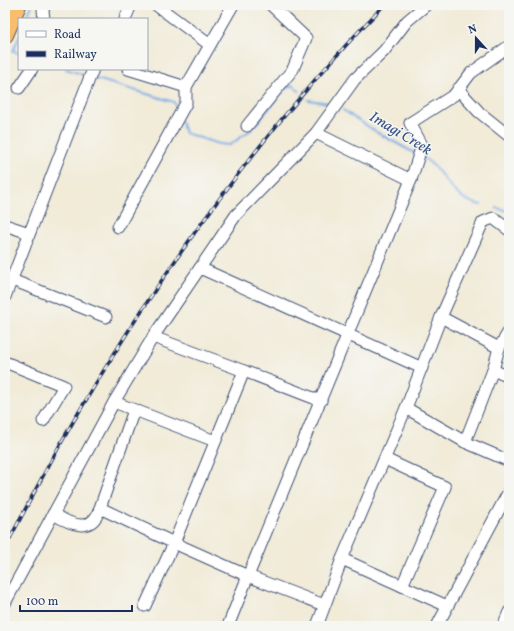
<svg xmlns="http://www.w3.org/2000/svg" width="514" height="631" viewBox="0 0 514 631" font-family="Vollkorn,serif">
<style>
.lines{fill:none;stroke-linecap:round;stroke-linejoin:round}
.stream{stroke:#7dade8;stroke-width:2}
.minor-casing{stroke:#3b4b70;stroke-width:13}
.highway-casing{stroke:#3b4b70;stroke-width:18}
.minor{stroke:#fff;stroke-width:11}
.highway{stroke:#f9be6d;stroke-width:16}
.rail-casing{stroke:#1b2f5e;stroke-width:3.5}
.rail{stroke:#f6f6f2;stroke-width:2;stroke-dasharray:6;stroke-linecap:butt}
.labels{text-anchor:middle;stroke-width:3;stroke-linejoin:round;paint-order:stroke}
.water-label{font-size:15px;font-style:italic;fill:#385587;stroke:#f6f6f2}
</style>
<rect width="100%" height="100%" fill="#f6f6f2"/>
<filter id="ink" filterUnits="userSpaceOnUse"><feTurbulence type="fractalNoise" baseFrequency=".025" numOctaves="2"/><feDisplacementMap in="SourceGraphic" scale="8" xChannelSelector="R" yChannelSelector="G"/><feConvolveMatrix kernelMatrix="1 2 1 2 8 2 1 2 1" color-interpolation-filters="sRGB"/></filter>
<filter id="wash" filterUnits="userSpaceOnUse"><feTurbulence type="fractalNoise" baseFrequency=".012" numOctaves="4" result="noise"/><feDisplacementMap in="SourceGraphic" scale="16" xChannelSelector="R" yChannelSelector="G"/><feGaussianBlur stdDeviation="0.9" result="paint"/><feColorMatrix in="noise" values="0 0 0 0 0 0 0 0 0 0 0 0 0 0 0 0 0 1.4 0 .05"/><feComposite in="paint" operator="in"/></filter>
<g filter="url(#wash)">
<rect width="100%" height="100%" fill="#f1ebd8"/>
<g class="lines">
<!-- stream -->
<g class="stream">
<polyline points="26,19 32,5"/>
<polyline points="19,37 13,51 19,53"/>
<polyline points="66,69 87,76"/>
<polyline points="93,78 174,102 177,111"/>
<polyline points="308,100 330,103"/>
<polyline points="343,110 378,133 416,154"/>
<polyline points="181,121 185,133 219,144 230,145 252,129 285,89 293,85 299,91"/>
<path d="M422 157C447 171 447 198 481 205"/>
<polyline points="496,208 509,211"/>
</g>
</g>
</g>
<g filter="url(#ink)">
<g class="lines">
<defs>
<g id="minor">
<polyline points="156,5 210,45"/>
<polyline points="44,19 43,10 45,5"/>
<polyline points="125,19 131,5"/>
<polyline points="128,69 186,87"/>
<polyline points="19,88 32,69"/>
<polyline points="458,89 479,112 509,136"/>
<polyline points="247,126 293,69 306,38 271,5"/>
<polyline points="316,133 411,180"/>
<polyline points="5,225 29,233"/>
<polyline points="118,227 186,103 186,87 233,5"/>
<polyline points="200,268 422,368"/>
<polyline points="12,280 106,317"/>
<polyline points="5,297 93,69"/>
<polyline points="441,317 499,348 493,370"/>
<polyline points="153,337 244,371 174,543 248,576 411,180 422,145 410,123 454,95 471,73 509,46"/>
<polyline points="499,348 509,331"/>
<polyline points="5,362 64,386 43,421"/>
<polyline points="244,371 321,401"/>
<polyline points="114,402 215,441"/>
<polyline points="406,408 465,442 509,461"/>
<polyline points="134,410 100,508 174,543 145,606"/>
<polyline points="465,442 493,370 509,377"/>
<polyline points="385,459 445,487 402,586"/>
<path d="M53 514C70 524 92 535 100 508"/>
<polyline points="342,559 447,606"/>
<polyline points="5,603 114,402 153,337 236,215 316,133 355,79 384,51 407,21 426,5"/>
<polyline points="228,626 248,576 324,605"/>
<polyline points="317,626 342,559 406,408 441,317 483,222 493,218 509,230"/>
<polyline points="437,626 509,491"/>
<polyline points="503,626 509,612"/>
</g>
<polyline id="highway" points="5,35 18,5"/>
</defs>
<!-- minor casing -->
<use href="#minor" class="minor-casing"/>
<!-- highway casing -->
<use href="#highway" class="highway-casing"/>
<!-- minor -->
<use href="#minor" class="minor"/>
<!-- highway -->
<use href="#highway" class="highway"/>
<defs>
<path id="rail" d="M5 548C27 506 49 463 73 422 160 272 263 129 384 5"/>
</defs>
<!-- rail casing -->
<use href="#rail" class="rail-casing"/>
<!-- rail -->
<use href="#rail" class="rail"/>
</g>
</g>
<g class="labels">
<!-- water labels -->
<g class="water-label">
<text transform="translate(401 133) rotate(31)" y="5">Imagi Creek</text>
</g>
</g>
<!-- margin -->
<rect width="514" height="631" fill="none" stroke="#f6f6f2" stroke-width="20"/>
<!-- legend -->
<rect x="18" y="18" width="130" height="52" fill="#f6f6f2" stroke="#9ea6b7"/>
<rect x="26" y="31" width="20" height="6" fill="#ffffff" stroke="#9ea6b7"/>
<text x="54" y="38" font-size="12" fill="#1b2f5e">Road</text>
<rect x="26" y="51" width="20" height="6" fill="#1b2f5e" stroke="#9ea6b7"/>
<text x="54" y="58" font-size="12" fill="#1b2f5e">Railway</text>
<!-- north arrow -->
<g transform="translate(476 38) rotate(339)" stroke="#f6f6f2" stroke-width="3" paint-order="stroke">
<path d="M0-3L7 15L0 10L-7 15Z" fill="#1b2f5e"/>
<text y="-6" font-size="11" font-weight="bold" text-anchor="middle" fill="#1b2f5e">N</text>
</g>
<!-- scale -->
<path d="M20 605v6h112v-6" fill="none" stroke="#1b2f5e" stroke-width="2"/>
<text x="26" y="605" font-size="12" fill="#1b2f5e" stroke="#f6f6f2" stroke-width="3" paint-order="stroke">100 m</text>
</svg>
